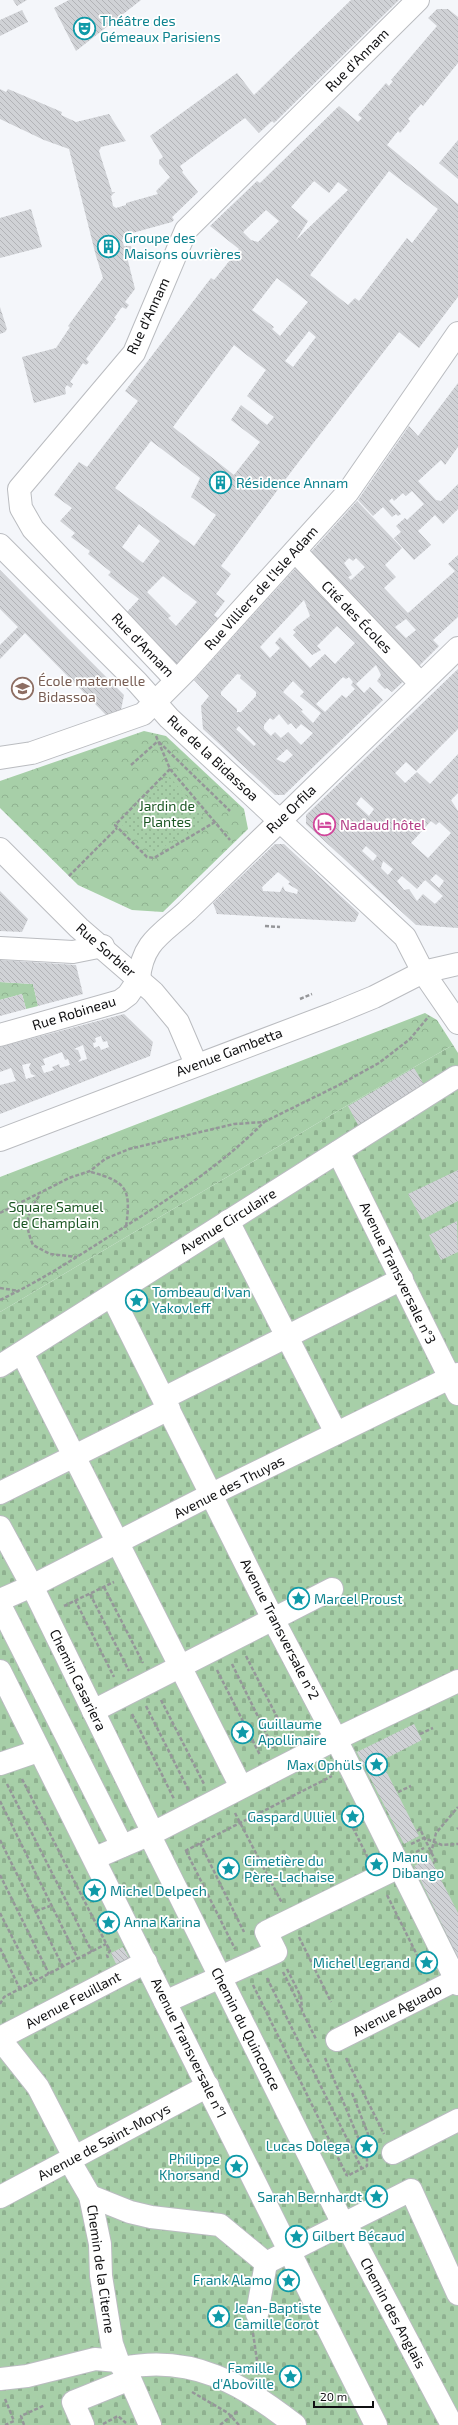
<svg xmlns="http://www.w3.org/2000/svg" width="458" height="2425" viewBox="0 0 458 2425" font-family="'Exo 2',sans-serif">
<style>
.cemetery{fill:url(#cemetery-stones)}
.park{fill:url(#park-crowns)}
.garden{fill:url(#garden-dots)}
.building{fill:url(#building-back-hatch);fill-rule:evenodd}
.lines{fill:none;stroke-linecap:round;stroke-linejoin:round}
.minor-casing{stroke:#babcc0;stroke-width:24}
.major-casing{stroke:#babcc0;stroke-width:24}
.path{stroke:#959699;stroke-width:2.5;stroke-dasharray:4 2;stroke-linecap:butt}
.minor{stroke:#fff;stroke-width:22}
.major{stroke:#fff;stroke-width:22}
.labels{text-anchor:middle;stroke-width:3.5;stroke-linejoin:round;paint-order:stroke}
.culture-label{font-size:14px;fill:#0d838f;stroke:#fff;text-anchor:start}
.street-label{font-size:14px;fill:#101012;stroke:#fff}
.education-label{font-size:14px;fill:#785e54;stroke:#fff;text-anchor:start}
.park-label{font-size:14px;fill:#1b5623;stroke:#fff}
.hotel-label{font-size:14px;fill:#b23c85;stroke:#fff;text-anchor:start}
</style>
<defs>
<pattern id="cemetery-stones" width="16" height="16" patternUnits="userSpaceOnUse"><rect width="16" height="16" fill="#a7cfa8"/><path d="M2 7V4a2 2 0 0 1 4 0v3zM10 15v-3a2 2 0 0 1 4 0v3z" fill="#8fb190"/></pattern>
<pattern id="park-crowns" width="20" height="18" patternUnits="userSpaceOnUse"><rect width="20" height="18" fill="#a7cfa8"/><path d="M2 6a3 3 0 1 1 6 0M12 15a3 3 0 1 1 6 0" fill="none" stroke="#8fb190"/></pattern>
<pattern id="garden-dots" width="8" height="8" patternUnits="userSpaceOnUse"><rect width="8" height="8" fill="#a7cfa8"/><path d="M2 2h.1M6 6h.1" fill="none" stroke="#8fb190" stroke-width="1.8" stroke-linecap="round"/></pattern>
<pattern id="building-back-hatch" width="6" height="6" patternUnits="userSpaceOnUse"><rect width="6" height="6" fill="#d0d2d6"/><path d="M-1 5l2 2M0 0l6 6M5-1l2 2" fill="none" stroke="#b2b3b7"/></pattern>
</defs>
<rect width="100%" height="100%" fill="#f4f6fa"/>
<!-- cemetery -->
<polygon class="cemetery" points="453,1045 458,1053 458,2425 0,2425 0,1312 353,1102"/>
<!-- park -->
<g class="park">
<polygon points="144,731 166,736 244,809 248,829 163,912 132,910 78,885 0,808 0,781"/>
<polygon points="0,982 33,984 38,1006 26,1009 22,994 0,1000"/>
<polygon points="425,1013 437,1020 453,1045 353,1102 0,1312 0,1177"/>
</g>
<!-- garden -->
<polygon class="garden" points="169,776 206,820 157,851 151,851 121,824"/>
<!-- building -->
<g class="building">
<polygon points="13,0 27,0 17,6"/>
<polygon points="69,0 141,0 76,51 54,8"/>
<polygon points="351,0 399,0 274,123 272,121 259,133 245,118 180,166 183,171 182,172 198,192 172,217 174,220 172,222 125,235 122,240 124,246 131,246 132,251 128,252 127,257 135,289 125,302 129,305 126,309 122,307 114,318 116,319 86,359 89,362 86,365 83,363 70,382 73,384 71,388 67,385 65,388 66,394 34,403 22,357 56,348 70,327 68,326 103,278 96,256 69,149 44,140 0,119 0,89 6,92 8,89 62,112 61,115 76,122 109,114 126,141 101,147 99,151 112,192 115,192 111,196 113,206 116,208 126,205 126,203 158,194 156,191 170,177 159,164 159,160 163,157 150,136 237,73 254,95"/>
<path d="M437 9H448L458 17V63L423 106 421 104 408 119 410 121 400 133 398 131 387 145 458 204V297L419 348 399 332 294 468 221 566 231 574 216 594 225 601 214 615 218 618 177 664 127 612 139 599 108 575 111 572 88 554 90 551 71 537 75 533 60 521 72 508 54 495 79 462 87 467 138 401 125 391 211 278 214 280 239 249 210 226 257 181 260 183 339 106 358 122 362 118 358 115 386 83 389 86 393 81 391 80 437 26 428 18ZM389 171 438 209 412 243 407 238 359 301 355 298 348 305 310 275ZM314 181 329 193 338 182 348 190 296 240 308 221 291 207ZM266 210 279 221 258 242 251 240 243 232ZM277 278 308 302 280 336 272 329 274 327 252 310ZM309 331 316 337 293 367 285 361ZM234 345 266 370 247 396 274 417 267 425 241 405 231 420 260 442 234 475 173 427ZM151 441 200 478 191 497 216 515 194 546 115 488ZM139 524 160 541 143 563 122 547ZM163 576 197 602 176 626 168 618 171 616 147 592Z"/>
<polygon points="22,10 28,22 0,36 0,20"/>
<polygon points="458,140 458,179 439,163"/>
<polygon points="31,209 42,247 0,258 0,218"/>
<polygon points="0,307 7,329 5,332 0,334"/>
<polygon points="458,383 458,447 445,465 441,460 418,481 436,500 441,501 458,484 458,509 443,524 435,515 418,531 431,545 414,560 394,538 401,532 396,526 405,518 407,520 424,504 412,491 406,496 403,493 394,501 392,498 389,501 401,514 398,516 396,514 392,517 383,507 373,516 358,500 409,426 418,436"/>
<path d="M357 501 402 548 385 565 396 577 384 588 408 613 455 571 448 564 458 555V617L433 640 439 646 416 669 311 552ZM349 558 353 561 356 558 365 567 351 580 348 577 352 575 344 563ZM406 619 416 630 406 638 395 627Z"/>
<path d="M295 569 302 571 407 678 392 692 387 688 385 689 377 681 381 675 376 665 356 684 364 693 370 687 383 700 284 795H275L203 729 201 706 209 696 194 680ZM304 600 310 616 297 626 293 630 296 632 293 635 312 655 321 650 317 646 337 626 355 643 335 664 325 654 310 668 280 637 275 643 280 648 270 658 260 647ZM237 674 241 675 240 678 256 692V696L241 712H237V709L221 695V692ZM343 677 346 679 349 677 353 682 351 685 355 689 346 698 342 695 325 712 316 704ZM293 681 304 692 300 696 321 713 313 723 301 711 303 710 283 692ZM279 714 288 725 291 723 296 729 301 724 313 733 301 745 288 732 281 738 275 732 271 736 264 729V725L270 718 273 720ZM239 726 256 744 254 746 236 729ZM287 749 293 755 284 763 276 759Z"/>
<polygon points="0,570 124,695 121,710 106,715 25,633 0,659 0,645 18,627 0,609"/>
<path d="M458 669V729L416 771 406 762 395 773 405 783 417 772 430 784 458 754V793L451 800 458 811V928L416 925 306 824V815ZM361 797 374 809 369 816 356 804ZM431 821 436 825 439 822 451 833 428 858 411 843ZM366 846 377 856 373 861 362 851ZM383 861 393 869 388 875 381 868ZM436 874 444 881 439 888 430 880ZM402 876 417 889 425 880 443 896 435 904 423 894 417 901 409 889 404 890 397 881Z"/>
<path d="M275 844H284L359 913 355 922 217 914 213 903ZM278 872 290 882 288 884 298 890 297 894 285 891 283 886 280 892 263 891 262 887Z"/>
<polygon points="0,891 28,919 22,932 0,931"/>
<polygon points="0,960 76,965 83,994 38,1006 33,984 0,982"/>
<polygon points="22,994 26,1009 0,1016 0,1000"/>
<path d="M124 1014 153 1042 150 1056 0 1114V1085L16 1081 11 1068 0 1072V1047ZM101 1036 103 1042 107 1041 109 1047 101 1050 99 1046 94 1048 93 1043 96 1042 95 1038ZM83 1045 87 1059 78 1062 81 1058 78 1050 74 1049ZM62 1052 65 1060 68 1059 70 1065 60 1068 59 1064 52 1067 54 1070 44 1073 41 1066 45 1065 43 1059ZM31 1063 29 1067 31 1074 36 1076 26 1079 22 1065Z"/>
<polygon points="414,1068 425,1086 358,1125 348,1106"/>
<polygon points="458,1170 458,1201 422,1220 408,1194"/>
<polygon points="457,1221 458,1252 441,1260 429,1235"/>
<polygon points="414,1724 422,1740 381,1761 419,1836 404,1844 357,1752"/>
<polygon points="430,1858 458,1913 458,1958 414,1866"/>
<polygon points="123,1947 129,1958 116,1964 111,1953"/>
</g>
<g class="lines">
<defs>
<g id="minor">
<polyline points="0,545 137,682 169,718 405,937 423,972 458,1023"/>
<polyline points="295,551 420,683"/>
<polyline points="176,680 33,529 21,508 19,489 134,353 186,230 418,0"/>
<polyline points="0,758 32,753 143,714 186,671 348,492 458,333"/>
<polyline points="0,849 79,928 153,992 178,1022 196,1064"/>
<polyline points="0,948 73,952 103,946"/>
<path d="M139 979C142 942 162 934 187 911L458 648"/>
<polyline points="0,1035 120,1001 128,995 139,979"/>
<polyline points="338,1152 458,1394"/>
<polyline points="228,1221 336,1433"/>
<polyline points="112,1296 273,1619 336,1739 458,1984"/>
<polyline points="22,1353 241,1787"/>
<polyline points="0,1366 456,1077"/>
<polyline points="164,1398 402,1279"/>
<polyline points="0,1493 169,1409"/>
<polyline points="0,1527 32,1586 153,1833 153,1842 343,2224 349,2230 452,2425"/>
<polyline points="0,1600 32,1586 212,1494 458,1374"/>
<polyline points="0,1605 122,1846"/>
<polyline points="0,1671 376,2425"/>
<polyline points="93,1711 332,1589"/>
<polyline points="0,1764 38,1751"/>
<polyline points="95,1858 153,1833 336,1739 458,1681"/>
<polyline points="165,2002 276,1952 266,1932 399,1867"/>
<polyline points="0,2038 146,1962"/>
<polyline points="0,2039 38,2087 72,2153 72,2165 90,2196 100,2244 101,2276 112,2344 118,2361 130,2379 150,2425"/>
<polyline points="337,2040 458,1979"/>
<polyline points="393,2153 458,2120"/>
<polyline points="90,2196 130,2212 151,2217 220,2225 266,2263"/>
<polyline points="0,2197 208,2086"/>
<polyline points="266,2263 411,2190 458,2294"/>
<polyline points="257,2314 266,2263"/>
<path d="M123 2368C192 2354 243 2384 295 2425"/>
<polyline points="0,2379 27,2376 95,2359 118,2361"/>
<polyline points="83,2425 73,2402 130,2379"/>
</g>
<polyline id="major" points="0,1140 335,1013 374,997 423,972 458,964"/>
</defs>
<!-- minor casing -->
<use href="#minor" class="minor-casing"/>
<!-- major casing -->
<use href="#major" class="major-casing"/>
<!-- path -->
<g class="path">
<polyline points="156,736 170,769 230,840"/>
<polyline points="159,742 230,811"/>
<polyline points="131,765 158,741"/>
<polyline points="170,769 115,825 147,857 154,858 215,822"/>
<polyline points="69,876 117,828"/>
<polyline points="265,926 280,927"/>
<polyline points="300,999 312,994"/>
<path d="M91 1172C128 1182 131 1190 126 1227"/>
<path d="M39 1196C26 1216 24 1223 33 1245L50 1254 77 1257"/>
<polyline points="0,1213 69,1178 90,1171 105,1159 129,1149 234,1124 264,1122 337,1086 379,1063 410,1039 429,1016"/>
<polyline points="0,1288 19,1291"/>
<path d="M0 1300C36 1283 69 1262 102 1241 159 1205 217 1170 264 1122"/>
<polyline points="104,1587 143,1663"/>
<polyline points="90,1594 129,1671"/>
<polyline points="75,1600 114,1677"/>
<polyline points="64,1606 114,1582"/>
<polyline points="246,1656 280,1723"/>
<polyline points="232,1664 274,1749"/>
<polyline points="217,1670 260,1755"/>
<polyline points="161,1700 204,1784"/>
<polyline points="146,1706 189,1791"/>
<polyline points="132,1714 174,1799"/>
<polyline points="420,1734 433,1728"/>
<polyline points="22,1779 110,1951 107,1955 108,1958"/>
<polyline points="7,1784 92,1952"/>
<polyline points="398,1792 411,1786"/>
<polyline points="0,1801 78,1959"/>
<polyline points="235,1813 282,1903"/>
<polyline points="350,1822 369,1860"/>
<polyline points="457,1829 458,1828"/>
<polyline points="417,1831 420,1829 436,1862 433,1863"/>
<polyline points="0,1840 63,1967"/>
<polyline points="200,1843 244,1932"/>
<polyline points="411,1844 424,1838 442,1845 458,1844"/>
<polyline points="185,1851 332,1776"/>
<polyline points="186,1851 235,1949"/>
<polyline points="416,1852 424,1848"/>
<polyline points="419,1858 431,1853 436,1833 458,1807"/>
<polyline points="0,1875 49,1974"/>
<polyline points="387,1895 426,1973"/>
<polyline points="36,1911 50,1906"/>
<polyline points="0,1913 35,1982"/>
<polyline points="299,1937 331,2002"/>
<polyline points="0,1948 20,1989"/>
<polyline points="287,1969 301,1997 302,2011 316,2039"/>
<polyline points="283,1972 301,2008"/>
<polyline points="267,1978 362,2169"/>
<polyline points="253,1985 347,2176"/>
<polyline points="0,2004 4,1997 106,1944"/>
<polyline points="325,2058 367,2159 367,2166 347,2176"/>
<polyline points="346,2058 384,2134"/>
<polyline points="352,2093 368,2134 368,2140 361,2145"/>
<polyline points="253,2333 259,2374"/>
<polyline points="192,2392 228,2413 239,2425"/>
<polyline points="5,2399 14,2421 5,2425"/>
<polyline points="103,2424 118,2416 126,2423"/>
<polyline points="24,2425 21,2416 45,2405"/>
<polyline points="220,2425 238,2411"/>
</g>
<!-- minor -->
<use href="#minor" class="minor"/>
<!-- major -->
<use href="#major" class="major"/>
</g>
<!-- icons -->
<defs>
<symbol id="theatre-ring" viewBox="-11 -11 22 22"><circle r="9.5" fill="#fff" stroke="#0f9aa8" stroke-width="1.5"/><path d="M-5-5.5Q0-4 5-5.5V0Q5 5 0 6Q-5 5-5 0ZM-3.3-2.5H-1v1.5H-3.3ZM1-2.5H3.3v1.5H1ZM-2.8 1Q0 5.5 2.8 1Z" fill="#0f9aa8"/></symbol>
<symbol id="building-ring" viewBox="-11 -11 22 22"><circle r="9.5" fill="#fff" stroke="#0f9aa8" stroke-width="1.5"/><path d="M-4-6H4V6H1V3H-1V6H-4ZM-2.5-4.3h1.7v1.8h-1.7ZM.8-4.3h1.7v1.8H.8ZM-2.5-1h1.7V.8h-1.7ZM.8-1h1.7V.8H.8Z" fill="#0f9aa8"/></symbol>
<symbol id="school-ring" viewBox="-11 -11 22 22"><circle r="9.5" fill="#fff" stroke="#8d6e63" stroke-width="1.5"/><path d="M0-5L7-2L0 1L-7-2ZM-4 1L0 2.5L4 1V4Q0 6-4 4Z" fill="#8d6e63"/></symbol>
<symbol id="hotel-ring" viewBox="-11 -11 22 22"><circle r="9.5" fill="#fff" stroke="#d1479c" stroke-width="1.5"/><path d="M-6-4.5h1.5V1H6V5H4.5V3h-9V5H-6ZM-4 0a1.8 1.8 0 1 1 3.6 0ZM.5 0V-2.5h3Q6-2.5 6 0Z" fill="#d1479c"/></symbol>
<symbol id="sight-ring" viewBox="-11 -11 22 22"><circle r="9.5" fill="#fff" stroke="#0f9aa8" stroke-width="1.5"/><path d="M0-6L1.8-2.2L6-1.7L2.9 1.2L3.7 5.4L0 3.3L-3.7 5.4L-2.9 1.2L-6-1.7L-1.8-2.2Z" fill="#0f9aa8"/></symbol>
</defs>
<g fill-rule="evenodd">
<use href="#theatre-ring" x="72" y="16" width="25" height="25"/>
<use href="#building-ring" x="96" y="234" width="25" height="25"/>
<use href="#building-ring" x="208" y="470" width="25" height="25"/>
<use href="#school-ring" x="10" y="676" width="25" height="25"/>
<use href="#hotel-ring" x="312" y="812" width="25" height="25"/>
<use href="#sight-ring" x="124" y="1288" width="25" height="25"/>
<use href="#sight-ring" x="286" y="1586" width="25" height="25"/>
<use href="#sight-ring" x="230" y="1720" width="25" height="25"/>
<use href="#sight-ring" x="364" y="1752" width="25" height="25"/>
<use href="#sight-ring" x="340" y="1804" width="25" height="25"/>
<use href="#sight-ring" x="364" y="1852" width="25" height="25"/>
<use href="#sight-ring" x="216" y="1856" width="25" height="25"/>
<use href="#sight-ring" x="82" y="1878" width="25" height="25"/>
<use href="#sight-ring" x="96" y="1910" width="25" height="25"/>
<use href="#sight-ring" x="414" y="1950" width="25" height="25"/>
<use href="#sight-ring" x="354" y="2134" width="25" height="25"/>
<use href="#sight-ring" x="224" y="2154" width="25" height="25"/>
<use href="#sight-ring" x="364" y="2184" width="25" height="25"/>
<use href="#sight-ring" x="284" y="2224" width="25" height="25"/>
<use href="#sight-ring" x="276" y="2268" width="25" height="25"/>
<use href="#sight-ring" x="206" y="2304" width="25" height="25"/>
<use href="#sight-ring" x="278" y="2364" width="25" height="25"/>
</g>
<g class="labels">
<!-- culture labels -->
<g class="culture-label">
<text x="100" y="26">Théâtre des<tspan x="100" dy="16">Gémeaux Parisiens</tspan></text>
<text x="124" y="243">Groupe des<tspan x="124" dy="16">Maisons ouvrières</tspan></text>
<text x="236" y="488">Résidence Annam</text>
<text x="152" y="1297">Tombeau d'Ivan<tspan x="152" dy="16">Yakovleff</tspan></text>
<text x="314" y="1604">Marcel Proust</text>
<text x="258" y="1729">Guillaume<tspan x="258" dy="16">Apollinaire</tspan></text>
<text x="362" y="1770" text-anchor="end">Max Ophüls</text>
<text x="336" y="1822" text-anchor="end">Gaspard Ulliel</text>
<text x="392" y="1862">Manu<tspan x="392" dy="16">Dibango</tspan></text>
<text x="244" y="1866">Cimetière du<tspan x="244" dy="16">Père-Lachaise</tspan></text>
<text x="110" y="1896">Michel Delpech</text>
<text x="124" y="1927">Anna Karina</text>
<text x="410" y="1968" text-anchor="end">Michel Legrand</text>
<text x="350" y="2151" text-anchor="end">Lucas Dolega</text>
<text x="220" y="2164" text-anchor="end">Philippe<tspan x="220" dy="16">Khorsand</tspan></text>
<text x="362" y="2202" text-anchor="end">Sarah Bernhardt</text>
<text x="312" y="2241">Gilbert Bécaud</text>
<text x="272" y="2285" text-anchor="end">Frank Alamo</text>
<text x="234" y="2313">Jean-Baptiste<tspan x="234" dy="16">Camille Corot</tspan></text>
<text x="274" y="2373" text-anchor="end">Famille<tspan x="274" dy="16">d'Aboville</tspan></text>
</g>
<!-- street labels -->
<g class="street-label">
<text transform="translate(357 60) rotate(-45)" y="5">Rue d'Annam</text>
<text transform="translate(148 316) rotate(-65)" y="5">Rue d'Annam</text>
<text transform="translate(261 588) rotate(-48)" y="5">Rue Villiers de l'Isle Adam</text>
<text transform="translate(357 617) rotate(46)" y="5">Cité des Écoles</text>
<text transform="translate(143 645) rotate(46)" y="5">Rue d'Annam</text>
<text transform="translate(213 758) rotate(43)" y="5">Rue de la Bidassoa</text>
<text transform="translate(291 809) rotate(-44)" y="5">Rue Orfila</text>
<text transform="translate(106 950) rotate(41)" y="5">Rue Sorbier</text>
<text transform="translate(74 1013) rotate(-17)" y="5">Rue Robineau</text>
<text transform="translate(229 1052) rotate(-21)" y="5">Avenue Gambetta</text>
<text transform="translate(228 1221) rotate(-32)" y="5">Avenue Circulaire</text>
<text transform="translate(398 1273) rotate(64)" y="5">Avenue Transversale n°3</text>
<text transform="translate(229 1487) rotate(-27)" y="5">Avenue des Thuyas</text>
<text transform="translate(280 1629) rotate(63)" y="5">Avenue Transversale n°2</text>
<text transform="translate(78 1680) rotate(64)" y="5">Chemin Casariera</text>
<text transform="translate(73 2000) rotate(-28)" y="5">Avenue Feuillant</text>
<text transform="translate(397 2010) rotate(-27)" y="5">Avenue Aguado</text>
<text transform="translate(246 2029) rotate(63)" y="5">Chemin du Quinconce</text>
<text transform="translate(189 2048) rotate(64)" y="5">Avenue Transversale n°1</text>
<text transform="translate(104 2142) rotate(-28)" y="5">Avenue de Saint-Morys</text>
<text transform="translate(101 2269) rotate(82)" y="5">Chemin de la Citerne</text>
<text transform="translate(393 2313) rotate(62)" y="5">Chemin des Anglais</text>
</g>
<!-- education labels -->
<g class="education-label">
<text x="38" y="686">École maternelle<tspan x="38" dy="16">Bidassoa</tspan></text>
</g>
<!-- park labels -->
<g class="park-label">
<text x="167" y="811">Jardin de<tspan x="167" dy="16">Plantes</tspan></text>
<text x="56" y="1212">Square Samuel<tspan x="56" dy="16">de Champlain</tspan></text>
</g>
<!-- hotel labels -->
<g class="hotel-label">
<text x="340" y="830">Nadaud hôtel</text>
</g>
</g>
<!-- scale -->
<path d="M314 2401v6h59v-6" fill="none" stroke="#101012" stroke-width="2"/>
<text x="320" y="2401" font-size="12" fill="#101012" stroke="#ffffff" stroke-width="3" paint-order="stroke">20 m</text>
</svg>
